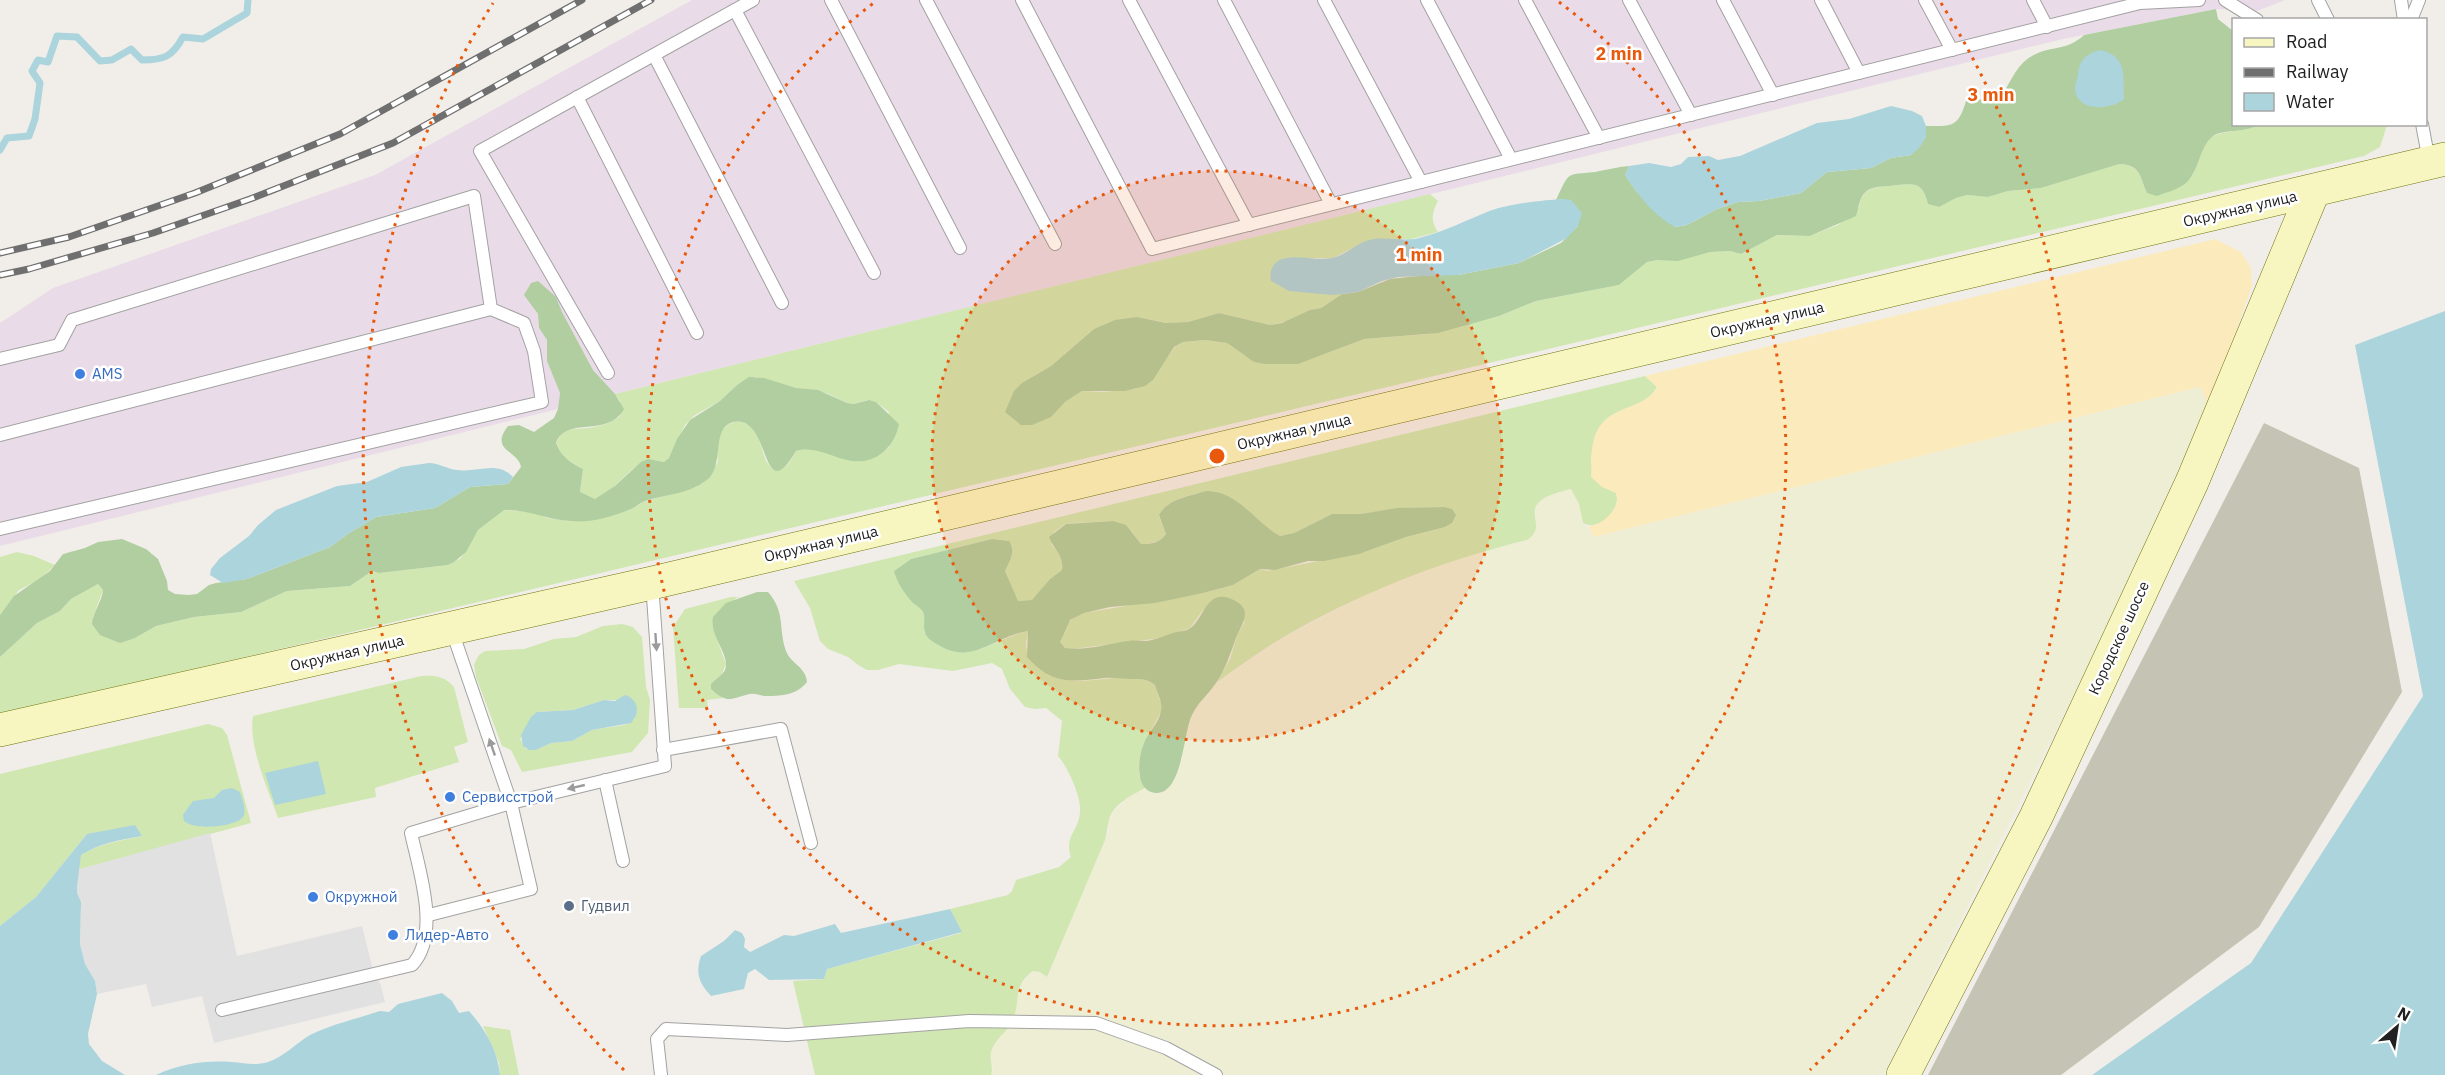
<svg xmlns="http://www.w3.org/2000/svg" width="2445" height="1075" viewBox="0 0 2445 1075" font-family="'IBM Plex Sans',sans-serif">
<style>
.industrial{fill:#eadbe8}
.construction{fill:#c5c4b4}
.farmland{fill:#eeeed5}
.grass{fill:#d0e7b2;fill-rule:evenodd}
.forest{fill:#b0cea0}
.sand{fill:#fbebbc}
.parking{fill:#e1e1e1}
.water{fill:#acd4dc}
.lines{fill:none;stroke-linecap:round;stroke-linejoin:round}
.stream{stroke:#acd4dc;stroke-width:7}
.lane-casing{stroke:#a2a2a2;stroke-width:14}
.secondary-casing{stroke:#70750b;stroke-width:34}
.lane{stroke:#fff;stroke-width:12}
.secondary{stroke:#f7f6c1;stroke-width:33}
.rail-casing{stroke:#6f6f6f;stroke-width:7}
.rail{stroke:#fff;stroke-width:4.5;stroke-dasharray:14;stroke-linecap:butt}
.oneway{fill:#9b9b9b}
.ring{fill:none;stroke:#e8590c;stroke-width:3;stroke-dasharray:3 6}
.shop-dot{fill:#3f7fe0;stroke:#fff;stroke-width:2}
.service-dot{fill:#5c6f8a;stroke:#fff;stroke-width:2}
.labels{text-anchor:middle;stroke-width:5;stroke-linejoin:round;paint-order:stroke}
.street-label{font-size:15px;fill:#212121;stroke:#fff}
.shop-label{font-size:15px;fill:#366cbe;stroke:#fff;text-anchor:start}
.service-label{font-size:15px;fill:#4e5e75;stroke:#fff;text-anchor:start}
.centre{fill:#e8590c;stroke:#fff;stroke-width:3}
.ring-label{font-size:18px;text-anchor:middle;font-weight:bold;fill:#e8590c;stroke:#fff;stroke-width:5;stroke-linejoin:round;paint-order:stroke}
</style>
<rect width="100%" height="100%" fill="#f1eee9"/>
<!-- industrial -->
<polygon class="industrial" points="692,0 2285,0 2257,11 2216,9 2063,39 615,394 593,370 562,312 556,297 534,308 538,314 539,328 547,340 547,361 560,393 558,409 0,546 0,323 53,288 375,175"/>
<!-- construction -->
<polygon class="construction" points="2264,423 2359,468 2402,692 2259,927 2061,1075 1928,1075"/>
<!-- farmland -->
<polygon class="farmland" points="2201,387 2208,403 2103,637 1883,1075 991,1075 993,1070 990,1056 992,1049 999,1037 1012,1022 1019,987 1033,971 1040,972 1046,977 1105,840 1109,830 1109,820 1113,812 1129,796 1145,788 1151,792 1182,759 1185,734 1190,718 1198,702 1217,682 1281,639 1371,591 1440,563 1527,540 1537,523 1535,512 1538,503 1550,495 1571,489 1579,504 1583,523 1595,537"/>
<!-- grass -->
<g class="grass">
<path d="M2258 125H2387L2380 147 2364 156 0 715V657L37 623 60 611 71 599 98 584 103 590 93 617 135 638 156 626 194 617 241 612 287 591 350 586 372 571 379 573 448 565 461 558 478 530 503 510 534 512 547 518 569 521 599 519 630 510 643 502 696 487 703 483 718 462C716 452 717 438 723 429 726 426 730 423 735 422 756 419 760 444 765 458 766 462 770 466 773 470 786 471 790 462 796 451 830 440 856 479 889 447V412L876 402 868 400 854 404 847 403 826 393 796 388 756 377 737 385 720 401 695 415 685 425 669 458 664 462C641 456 630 472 615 486 609 491 602 495 595 499L580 493 583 469 563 457 556 443 564 430C584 428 604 429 620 416V401L615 394 1430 194 1438 201C1432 213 1430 220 1438 232L1411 239 1367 241 1333 258H1289V291L1342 294 1321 308 1310 310 1293 320 1270 325 1219 313 1188 322 1167 323 1137 317 1094 329 1051 366 1032 377 1065 402 1082 391 1103 392 1135 389 1163 363 1175 347 1183 342 1205 340 1227 343 1245 356 1265 364H1297L1364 339 1428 334 1499 316 1536 301 1619 285 1647 262 1710 252 1730 251 1741 254 1777 235 1810 236 1838 225 1859 207C1863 184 1878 188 1897 185 1916 183 1923 183 1928 204L1939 207 1956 198 1967 195 1988 197 2008 191 2041 188 2118 164C2141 165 2139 175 2147 193L2192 176C2198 165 2200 149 2208 140 2218 129 2244 133 2258 125Z"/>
<path d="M1645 376 1657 387C1640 417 1597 399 1592 453 1591 459 1590 465 1594 471 1600 481 1605 489 1616 493 1622 510 1598 532 1583 523L1579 504 1571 489C1560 492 1548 494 1539 502 1527 513 1546 528 1527 540 1441 561 1359 593 1282 638 1259 652 1238 667 1217 682L1230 659 1237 636 1245 621 1203 610 1190 628 1161 638 1072 649 1065 648 1060 642C1063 626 1069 619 1084 613L1203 593 1233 585 1260 569 1267 571 1365 552 1406 537 1445 527 1452 523 1444 507 1404 508 1361 514H1332L1294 533 1280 536C1243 516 1236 479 1184 497 1173 501 1165 505 1159 516L1166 534C1160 542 1151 544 1141 544L1131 531 1113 521 1073 523 1065 524 1054 532 1052 545 1062 557V570L1050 579 1033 600 1017 601 1005 571C1010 559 1016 552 1008 541L992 539 911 559 894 571 912 601 922 609 924 617V632C929 639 934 643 942 647 971 663 1000 637 1028 631 1028 636 1026 640 1026 644 1026 653 1033 663 1039 668 1075 698 1124 663 1155 685L1162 706 1161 712 1143 745 1139 775 1145 788C1132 795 1113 804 1109 820 1107 827 1107 833 1105 840L1047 977 1040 972 1033 971C1011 987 1022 1001 1012 1021 1007 1033 995 1038 991 1052 989 1060 994 1067 991 1075H815L793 981 824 979 827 969 961 933 950 909 1008 895 1012 891 1016 880 1059 867 1071 857C1064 836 1078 832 1080 813 1082 798 1068 767 1058 756L1062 721 1046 708 1035 709 1025 707 1010 689 1002 669 992 663 953 671 899 664 878 670H867L858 665 848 657 828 649 820 641 810 608 794 581Z"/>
<polygon points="17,552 34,556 55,565 39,580 19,590 0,615 0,557"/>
<polygon points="731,597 741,597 736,598 714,631 726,664 722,674 711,684 711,689 723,698 707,700 708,708 679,708 673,627 685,609"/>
<path d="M622 624 633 627 642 637 646 687 650 700 648 733 632 752 522 772 511 750 502 746 476 677 474 664 479 655 485 651 524 649 554 639 576 637 603 626ZM604 700H619L637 709 634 720 624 725 592 730 572 741 551 743 536 750 526 749 520 739 537 712 573 710Z"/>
<path d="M421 676C434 675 445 676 454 687L468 742 454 747 459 762 375 788 376 797 278 818C268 789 248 746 253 716Z"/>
<path d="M208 724 222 728 227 735 251 823 77 870 81 855C100 843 120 841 142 836L87 834 36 897 0 926V774Z"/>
<polygon points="483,1026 510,1030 519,1075 500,1075 499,1063"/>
</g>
<!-- forest -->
<g class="forest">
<path d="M2216 9 2218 19 2233 31 2234 124 2258 125C2244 133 2224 129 2213 136 2199 147 2200 169 2187 182 2180 189 2167 192 2157 196L2147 193C2139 175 2141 165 2119 164L2041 188 2008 191 1988 197 1967 195 1956 198 1939 207 1928 204C1923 183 1916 183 1897 185 1887 187 1877 185 1868 190 1859 196 1859 207 1856 216L1810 236 1777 235 1741 254 1730 251 1710 252 1678 261 1658 260 1647 262 1619 285 1536 301 1499 316 1438 333 1364 339 1298 364H1265L1254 362 1227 343 1205 340 1183 342 1174 347 1153 380 1145 386 1125 391H1082L1065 402 1051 417 1032 425H1021L1005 412 1014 391 1022 383 1051 366 1094 329 1115 320 1137 317 1166 323 1188 322 1219 313 1270 325 1282 323 1310 310 1321 308 1342 294 1358 292 1390 279 1428 275H1458L1519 263 1561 243 1578 226 1564 199 1556 200C1570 171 1565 175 1595 172 1606 170 1617 167 1629 166L1625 175 1636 191 1675 227 1687 225 1717 209 1738 202 1759 201 1801 193 1827 172 1871 168 1891 158 1911 155 1926 137V126C1952 126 1958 128 1966 101L1986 99 1998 100C2010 86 2015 65 2032 56 2050 45 2066 52 2084 35Z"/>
<path d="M538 281 556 297 562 312 593 370 615 394 624 409C607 439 567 415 556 443 561 457 570 462 583 469L580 492 595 499 615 486 641 462 648 459 664 462 669 458 677 439 690 420 720 401 737 385 749 377 764 378 796 388 818 390 847 403 854 404 869 400 876 402 899 424C894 448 876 464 852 461 832 458 816 445 796 451 760 512 772 413 733 422 711 428 724 463 709 478 692 494 666 494 645 501 639 503 635 508 629 510 611 517 590 523 571 521 547 520 528 509 504 510L478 530 466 552 454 562 448 565 379 573 372 571 350 586 287 591 241 612 194 617 156 626 135 638 120 643 100 635 92 624C93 611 102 602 103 590L98 584 71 599 60 611 37 623 0 657V615L14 596 50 571 63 554 85 548 98 542 122 539 146 549 158 559 167 581 168 590 175 594 189 595 197 594 209 585 216 583 247 579 330 547 349 533 376 517 435 508 470 487 508 484 521 467C518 450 489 451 508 426L519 425 534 432 554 418 558 409 560 393 547 361V340L539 328 538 314 524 295 531 283Z"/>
<path d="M1206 491C1239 491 1254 522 1280 536L1294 533 1332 514H1361L1397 508 1444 507 1452 509 1456 515 1452 523 1445 527 1406 537 1359 554 1324 561H1308L1275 570 1260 569 1233 585 1203 593 1155 603 1110 607 1084 613 1070 620 1060 642 1065 648C1086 651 1107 644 1128 641 1134 640 1140 641 1146 641 1156 640 1166 635 1176 632 1181 631 1185 631 1189 629 1203 621 1206 590 1229 598 1255 608 1243 621 1236 638 1230 654 1226 668 1216 683 1208 695 1198 702 1192 715 1183 731 1183 802 1151 792 1134 786 1139 755 1144 743 1149 731 1159 723 1161 711 1163 702 1157 693 1155 685 1147 679 1142 679 1133 679 1124 679 1114 677 1104 678 1071 682 1052 685 1027 657L1028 631C996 636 973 665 940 646 935 643 929 640 926 635 922 628 926 620 923 612 921 608 917 606 913 603 905 594 897 583 894 571L911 559 992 539 1009 541C1016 552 1010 560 1005 571L1018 601 1032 600 1050 579 1062 570C1064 555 1054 550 1049 537L1066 524 1113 521 1126 525 1141 544C1151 544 1160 543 1166 534L1159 515C1169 498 1188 497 1206 491Z"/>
<path d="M757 592H768C786 613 778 628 786 651 791 664 806 667 807 682 796 696 780 696 764 696 759 695 754 693 750 694 731 698 728 705 711 689V684C715 679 723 675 725 670 731 655 709 637 713 617L726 603Z"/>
</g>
<!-- sand -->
<path class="sand" d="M2215 239 2241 252 2251 268 2252 285 2219 382 2208 403 2200 387 1594 537 1588 526C1602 526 1622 508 1616 493L1602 487 1591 477C1592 466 1590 455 1593 444 1601 402 1642 414 1657 387L1645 376Z"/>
<!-- parking -->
<polygon class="parking" points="210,833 237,956 362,926 372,966 381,986 385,1002 214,1043 202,996 152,1007 146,984 97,994 95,981 85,964 80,944 81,912 77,893 77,870"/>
<!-- water -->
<g class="water">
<path d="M2101 50C2128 57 2123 77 2124 99 2111 110 2076 113 2075 88 2075 83 2078 79 2078 74 2079 60 2087 53 2101 50Z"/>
<path d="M1891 106 1912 111 1922 116 1926 126V137L1920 147 1911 155 1891 158 1871 168 1827 172 1801 193 1759 201 1738 202 1717 209 1687 225 1675 227C1654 216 1638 195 1625 175L1629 166 1649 163 1671 167 1681 164 1688 157 1709 156 1718 160 1740 156 1817 123 1849 119Z"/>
<path d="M1564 199 1571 200 1582 213 1578 226 1567 238 1519 263 1458 275 1398 277 1382 281 1358 292 1333 295 1289 291 1271 281C1269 272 1272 263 1282 259 1298 254 1316 261 1332 258 1346 255 1355 244 1369 240 1385 236 1403 242 1419 238 1443 232 1465 221 1487 212 1505 204 1544 200 1564 199Z"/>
<polygon points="2445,311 2445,1075 2092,1075 2251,963 2423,696 2355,345"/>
<path d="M429 463C439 463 447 469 457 470 477 473 497 460 513 477L508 484 470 487 435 508 376 517 349 533 330 547 247 579 223 583 210 575 211 569 220 558 249 536 258 525 276 510 337 486 367 482 401 467Z"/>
<path d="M625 695C638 699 641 713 631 723L592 730 572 741 551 743 536 750H529L523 746 521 735 531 717 537 712 573 710 604 700 615 701Z"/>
<polygon points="318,761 326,794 275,805 265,773"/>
<path d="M232 788 240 792C242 798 246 809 244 815 240 827 194 831 184 821L183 815 193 801 214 798 222 790Z"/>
<path d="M135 825 142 836C120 840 100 843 81 855L77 886V893L81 902 80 944 85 964 95 981 97 994 88 1034 89 1044 102 1061 125 1075H0V926L36 897 87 834Z"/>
<path d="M950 909 962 932 827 969 824 979 769 980 755 969 748 973 744 989 711 996C699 983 695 973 701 956L724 941 735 930 742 933 745 939 744 947 750 952 784 935 794 936 835 924 841 933Z"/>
<path d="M442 993 452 1001 459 1013 469 1011C485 1029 498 1051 500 1075H156C179 1064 206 1060 232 1062 245 1063 254 1066 268 1062 284 1057 296 1043 310 1035 332 1024 357 1019 380 1011L389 1012 398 1004Z"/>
</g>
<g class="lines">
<!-- stream -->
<path class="stream" d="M0 150 7 138 29 136 35 119 40 83 32 71 38 60 48 62 57 36 77 37 100 61 112 60 131 49 142 60C164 60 172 57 183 37L203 39 247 13 248 0"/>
<defs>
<g id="lane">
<polyline points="831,0 960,248"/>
<polyline points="926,0 1055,244"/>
<polyline points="1022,0 1152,249 2140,3 2199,0"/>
<polyline points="1129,0 1249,225"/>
<polyline points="1224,0 1331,204"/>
<polyline points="1324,0 1421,182"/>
<polyline points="1427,0 1511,159"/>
<polyline points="1525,0 1599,138"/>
<polyline points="1629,0 1691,115"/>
<polyline points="1723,0 1773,95"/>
<polyline points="1821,0 1859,73"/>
<polyline points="1925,0 1952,50"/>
<polyline points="2033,0 2047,27"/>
<polyline points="2225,0 2257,20"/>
<polyline points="2318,0 2328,20"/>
<polyline points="2401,0 2404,20"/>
<polyline points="735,10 874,273"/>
<polyline points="2411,20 2419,0"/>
<polyline points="654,55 782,303"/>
<polyline points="577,97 697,333"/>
<polyline points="2422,124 2429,161"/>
<polyline points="0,359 59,345 72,320 474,196 491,309 524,323 534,351 542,402 0,529"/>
<polyline points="608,373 480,151 753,0"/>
<polyline points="0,435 491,309"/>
<polyline points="663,750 781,729 811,843"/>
<polyline points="605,780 623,861"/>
<polyline points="429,915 531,889 511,803 452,631"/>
<path d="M222 1010 412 965C441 934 419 870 411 833L511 803 665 766 652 583"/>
<polyline points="661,1075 657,1039 666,1029 787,1035 969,1021 1096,1023 1166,1048 1216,1075"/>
</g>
<g id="secondary">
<polyline points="0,730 652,583 2445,159"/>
<polyline points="1903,1075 2036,817 2192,482 2313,192"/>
</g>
</defs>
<!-- lane casing -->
<use href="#lane" class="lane-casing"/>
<!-- secondary casing -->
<use href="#secondary" class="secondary-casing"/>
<!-- lane -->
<use href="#lane" class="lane"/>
<!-- secondary -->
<use href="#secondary" class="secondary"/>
<defs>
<g id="rail">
<polyline points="0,253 69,237 195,193 340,134 582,0"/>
<polyline points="0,275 29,269 153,233 250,199 393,143 651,0"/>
</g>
</defs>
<!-- rail casing -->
<use href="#rail" class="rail-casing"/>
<!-- rail -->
<use href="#rail" class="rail"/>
</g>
<!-- one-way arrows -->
<defs><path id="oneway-solid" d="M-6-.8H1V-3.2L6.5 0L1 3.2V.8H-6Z" transform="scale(1.5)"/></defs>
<g class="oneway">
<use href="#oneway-solid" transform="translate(656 642) rotate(86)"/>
<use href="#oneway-solid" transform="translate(492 747) rotate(-109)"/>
<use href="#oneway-solid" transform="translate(576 787) rotate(167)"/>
</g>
<!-- distance rings -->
<circle cx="1217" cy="456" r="285" fill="#e8590c" fill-opacity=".12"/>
<g class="ring">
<circle cx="1217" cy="456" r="285"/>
<path d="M1559 2A569 569 0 1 1 875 2"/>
<path d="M624 1070A854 854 0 0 1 493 3M1941 3A854 854 0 0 1 1810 1070"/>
</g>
<!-- markers -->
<g class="shop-dot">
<circle cx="80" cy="374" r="6"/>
<circle cx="450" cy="797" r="6"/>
<circle cx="313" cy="897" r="6"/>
<circle cx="393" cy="935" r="6"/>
</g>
<circle class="service-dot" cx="569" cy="906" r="6"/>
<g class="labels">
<!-- street labels -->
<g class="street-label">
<text transform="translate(2240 209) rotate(-13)" y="5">Окружная улица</text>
<text transform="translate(1767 320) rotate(-13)" y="5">Окружная улица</text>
<text transform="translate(1294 432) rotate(-13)" y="5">Окружная улица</text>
<text transform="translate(821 544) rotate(-13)" y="5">Окружная улица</text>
<text transform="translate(2119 638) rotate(-65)" y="5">Кородское шоссе</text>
<text transform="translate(347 653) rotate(-13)" y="5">Окружная улица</text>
</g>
<!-- shop labels -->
<g class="shop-label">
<text x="92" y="379">AMS</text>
<text x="462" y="802">Сервисстрой</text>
<text x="325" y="902">Окружной</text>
<text x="405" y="940">Лидер-Авто</text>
</g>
<!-- service labels -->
<g class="service-label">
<text x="581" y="911">Гудвил</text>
</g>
</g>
<circle cx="1217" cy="456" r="9" class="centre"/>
<g class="ring-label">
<text x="1619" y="60">2 min</text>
<text x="1991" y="101">3 min</text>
<text x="1419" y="261">1 min</text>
</g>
<!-- legend -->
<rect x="2232" y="18" width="195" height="108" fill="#ffffff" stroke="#a6a6a6" stroke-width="1.5"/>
<rect x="2244" y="38" width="30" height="9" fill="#f7f6c1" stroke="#a6a6a6" stroke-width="1.5"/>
<text x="2286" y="48" font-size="18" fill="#212121">Road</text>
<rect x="2244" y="68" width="30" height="9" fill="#6f6f6f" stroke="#a6a6a6" stroke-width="1.5"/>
<text x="2286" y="78" font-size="18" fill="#212121">Railway</text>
<rect x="2244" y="93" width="30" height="18" fill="#acd4dc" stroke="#a6a6a6" stroke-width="1.5"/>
<text x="2286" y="108" font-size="18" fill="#212121">Water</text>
<!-- north arrow -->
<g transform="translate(2397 1027) rotate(29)" stroke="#ffffff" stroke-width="4.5" paint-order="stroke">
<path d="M0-4.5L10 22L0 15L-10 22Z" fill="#212121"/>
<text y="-9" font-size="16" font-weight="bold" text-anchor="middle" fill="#212121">N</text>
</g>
</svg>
